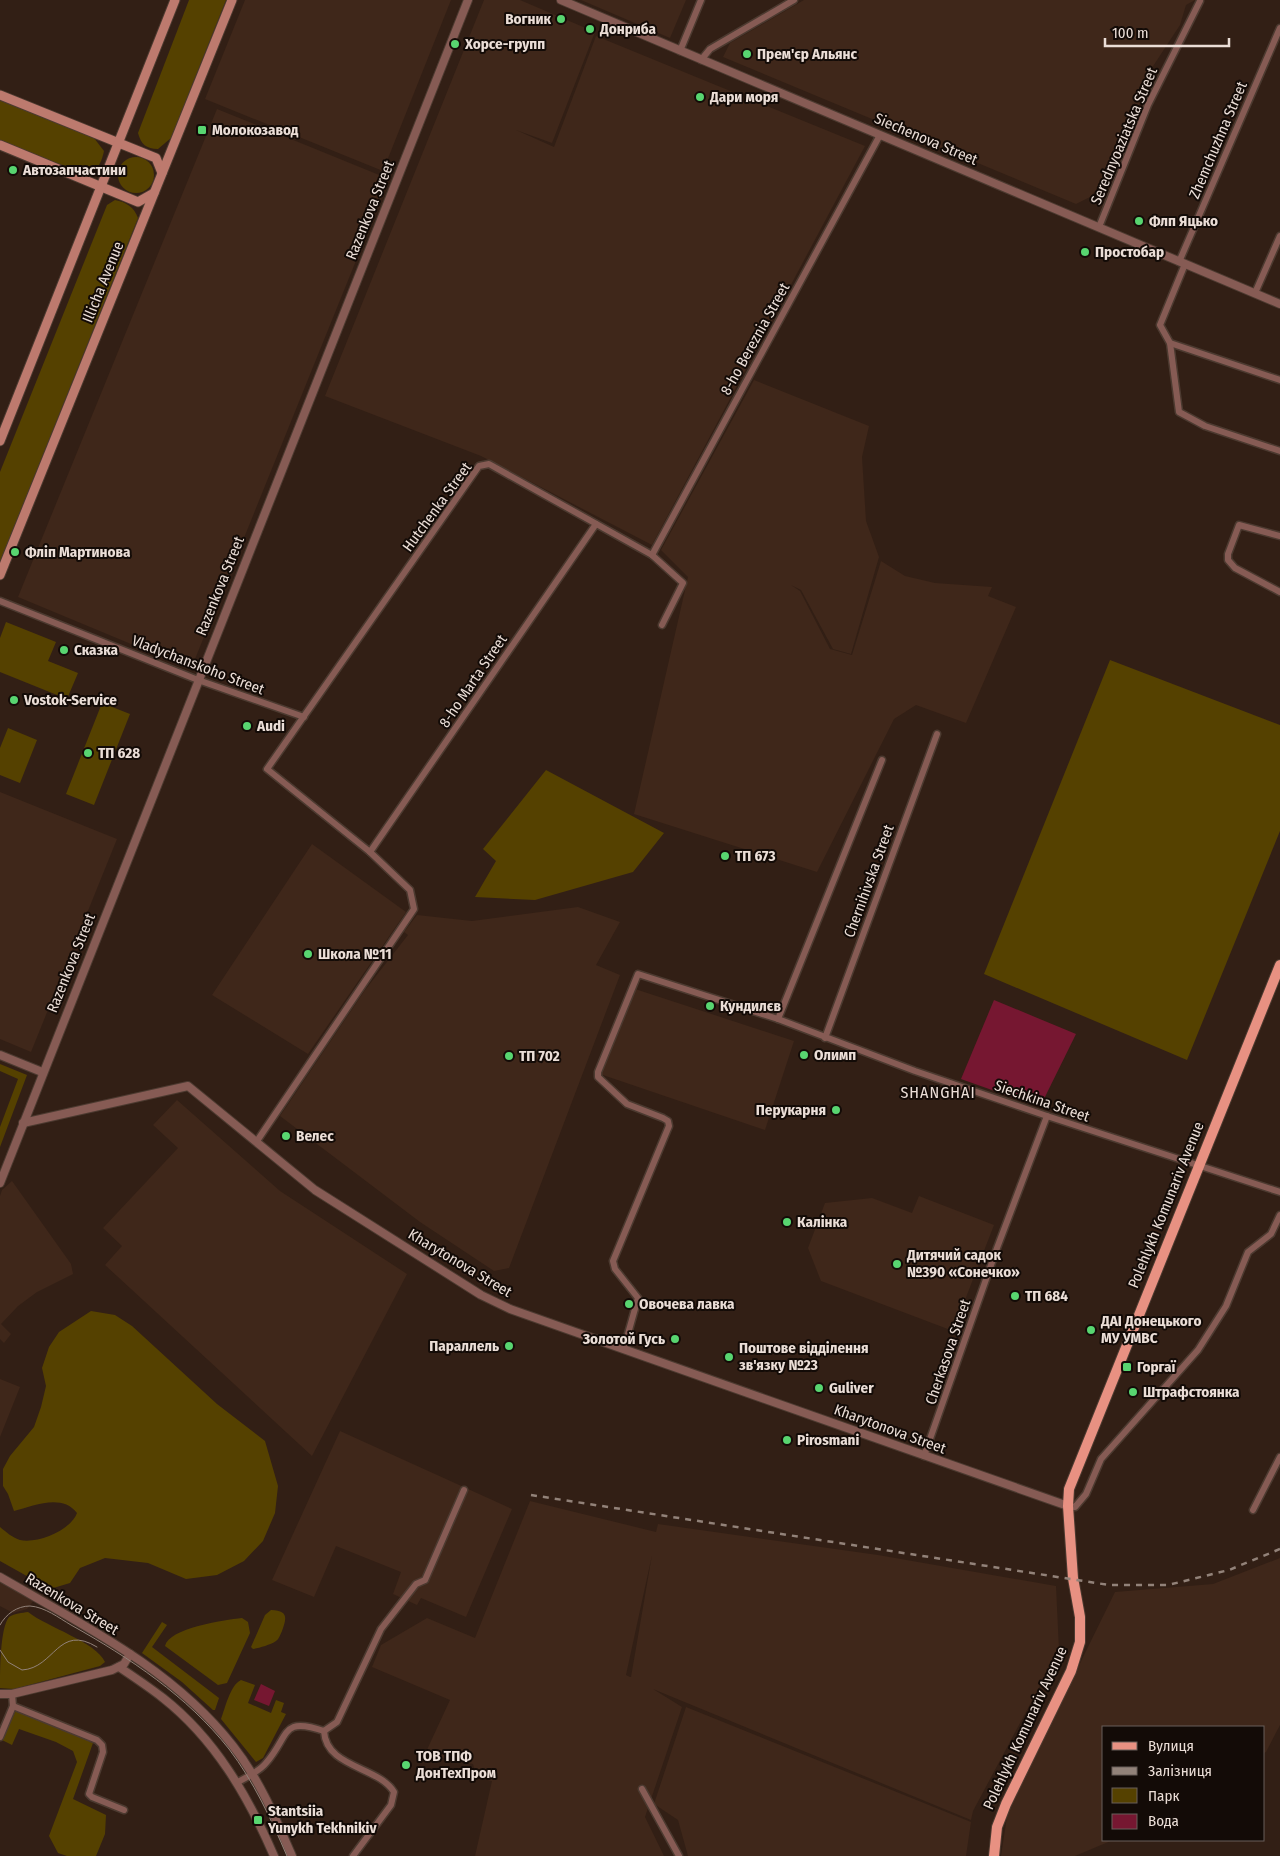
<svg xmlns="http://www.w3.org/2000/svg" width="1280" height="1856" viewBox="0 0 1280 1856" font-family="'Fira Sans Condensed',sans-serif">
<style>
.built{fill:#3f271a;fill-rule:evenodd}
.green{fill:#554100}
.water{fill:#761731}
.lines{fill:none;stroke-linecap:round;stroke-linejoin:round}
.minor-casing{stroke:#4c3a30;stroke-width:9}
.tertiary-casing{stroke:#4c3a30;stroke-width:10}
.secondary-casing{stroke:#4c3a30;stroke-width:11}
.primary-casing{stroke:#4c3a30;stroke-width:12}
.minor{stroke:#865b54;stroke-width:6}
.tertiary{stroke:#865b54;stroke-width:8}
.secondary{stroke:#bd7a6e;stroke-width:9}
.primary{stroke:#e89182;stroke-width:10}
.tram{stroke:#928279;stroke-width:1}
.rail{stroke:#928279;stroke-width:2.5;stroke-dasharray:6 6;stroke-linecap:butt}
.poi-dot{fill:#58d570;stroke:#130b07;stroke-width:2}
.labels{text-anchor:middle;stroke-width:4;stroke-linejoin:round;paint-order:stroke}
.poi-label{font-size:15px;font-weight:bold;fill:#ebded7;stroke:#130b07;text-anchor:start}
.street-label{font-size:15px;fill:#ebded7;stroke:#130b07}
.neighbourhood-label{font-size:16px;letter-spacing:1px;fill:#ebded7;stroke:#130b07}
</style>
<rect width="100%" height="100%" fill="#321f15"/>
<!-- built -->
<g class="built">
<polygon points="245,0 451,0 383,171 205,99"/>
<polygon points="484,0 520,0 595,32 552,143 516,130 554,147 596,36 865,146 652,545 481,456 325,396"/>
<polygon points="581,0 686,0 670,38"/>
<polygon points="804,0 1195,0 1186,5 1180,25 1144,80 1147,86 1108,180 1105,180 1090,197 1076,204 723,57 730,43"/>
<polygon points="217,109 389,179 191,669 18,597"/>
<polygon points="754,380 869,426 862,457 866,521 879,557 851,654 833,649 801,590 791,585 800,591 830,649 852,655 881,561 905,576 935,583 992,587 988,596 1016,607 966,723 916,705 894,719 817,872 634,814 688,577 661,550"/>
<polygon points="0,792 117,839 31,1052 0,1039"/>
<polygon points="312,844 406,912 308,1054 212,995"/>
<polygon points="578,907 620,922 596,965 620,975 509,1268 494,1271 420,1222 280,1116 365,990 408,935 404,932 417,915 472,921"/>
<polygon points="629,987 794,1041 765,1130 597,1073"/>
<polygon points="177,1100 280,1191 407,1274 312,1456 105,1265 122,1246 103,1228 178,1148 153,1125"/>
<polygon points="12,1181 71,1264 73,1274 37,1292 18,1306 1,1324 11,1334 4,1343 0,1339 0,1196 2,1190"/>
<polygon points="919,1196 994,1225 953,1331 821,1281 808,1248 825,1203 872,1198 912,1213"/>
<polygon points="0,1379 20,1387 0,1437"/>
<polygon points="340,1431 512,1509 466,1617 421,1598 417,1605 393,1594 401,1572 336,1546 314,1597 272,1580"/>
<path d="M530 1501 656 1532 658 1524 878 1555 1056 1586 1059 1650 973 1811 971 1820 653 1689 682 1707 645 1817 664 1856H475L492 1781 477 1778 473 1764 425 1754 450 1700 372 1667 381 1645 427 1618 475 1638ZM652 1555 631 1677H630L626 1675Z"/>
<polygon points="1280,1558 1280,1725 1266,1752 1264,1753 1264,1727 1104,1727 1104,1840 1113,1840 1075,1856 1001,1856 1008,1810 1115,1592 1213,1584"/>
<polygon points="0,1581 34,1600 27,1609 13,1613 0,1606"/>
<polygon points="686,1707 971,1822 966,1856 688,1856 678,1820 654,1804"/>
</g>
<!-- green -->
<g class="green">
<path d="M189 0H226L171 138 158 149C146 149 141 144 138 133Z"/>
<path d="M0 100 94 138 104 151C101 165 96 174 81 173L0 140Z"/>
<circle cx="136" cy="175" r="18"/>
<path d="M115 200C126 202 134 207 138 218L0 562V472L107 205Z"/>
<polygon points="6,622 56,642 48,661 78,673 67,699 0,672 0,638"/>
<polygon points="1110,660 1280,725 1280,831 1187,1060 984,974"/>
<polygon points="102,703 130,714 94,805 66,794"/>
<polygon points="8,728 37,740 20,783 0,775 0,748"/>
<polygon points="546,770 664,833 633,872 535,900 475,897 496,861 483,849"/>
<polygon points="0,1064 27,1075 0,1147 0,1127 18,1079 0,1071"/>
<path d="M91 1311 115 1315 132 1326 217 1404 265 1441 278 1486 275 1513 263 1541 244 1561 217 1575 186 1579 148 1563 105 1558 80 1568 70 1583 50 1589 0 1561V1527C6 1532 13 1538 20 1540 38 1544 71 1530 77 1513 62 1493 33 1506 14 1511L8 1494 3 1486V1469L10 1456 34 1427 41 1407 46 1386 42 1368 49 1347 59 1332Z"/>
<path d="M271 1610C288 1611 287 1617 282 1631 280 1635 279 1639 276 1641 270 1645 259 1648 253 1649L251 1647 265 1615Z"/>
<path d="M28 1612C47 1627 96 1642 105 1662L100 1666 14 1689 0 1688C0 1671 0 1628 9 1617 15 1613 22 1613 28 1612Z"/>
<path d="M242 1618 248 1622 250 1633 227 1683 218 1685 214 1682 165 1646C169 1628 224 1620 242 1618Z"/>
<polygon points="162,1622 167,1625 152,1647 219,1698 215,1710 213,1710 182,1682 142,1653"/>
<path d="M241 1680 255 1685 248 1703 271 1713 276 1700 284 1703 281 1712 286 1714 263 1758 256 1762 221 1719C225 1709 230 1685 241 1680Z"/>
<polygon points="16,1710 24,1712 93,1743 73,1799 106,1815 105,1834 96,1856 67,1856 58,1853 49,1836 77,1762 73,1751 56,1742 19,1729 12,1745 2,1740"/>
</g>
<!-- water -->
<g class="water">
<polygon points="994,1000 1076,1034 1040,1107 961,1079"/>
<polygon points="261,1684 275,1691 269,1706 254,1700"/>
</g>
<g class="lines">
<defs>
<g id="minor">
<polyline points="680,51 701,0"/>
<polyline points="701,60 710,49 794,0"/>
<polyline points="1099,227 1148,105 1200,1"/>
<polyline points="1179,262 1280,28"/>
<polyline points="1185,264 1160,325 1170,343 1179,412 1205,426 1280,451"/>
<polyline points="1255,293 1280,236"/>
<polyline points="1170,343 1280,380"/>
<polyline points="1280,536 1239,525 1228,554 1228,560 1235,568 1280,592"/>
<polyline points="652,555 880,135"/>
<polyline points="0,601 198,680 304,717"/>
<polyline points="370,852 596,524"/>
<polyline points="778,1019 882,760"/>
<polyline points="825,1038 937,734"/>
<polyline points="257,1141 414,909 410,890 370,852 267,769 479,466 489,464 652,555 683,583 662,625"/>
<polyline points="624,1348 638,1298 615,1269 613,1261 669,1126 668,1121 663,1118 627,1104 598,1077 598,1072 638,974 778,1019 915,1071 1047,1116 1280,1192"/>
<polyline points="924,1456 997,1248 1047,1116"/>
<polyline points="1068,1506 1075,1507 1086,1494 1101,1459 1198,1350 1226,1306 1248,1252 1271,1234 1280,1215"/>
<polyline points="1253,1510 1280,1457"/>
<polyline points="13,1706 97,1740 102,1745 103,1752 89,1794 92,1797 124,1810"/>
<path d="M324 1731C326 1768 378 1766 394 1792L391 1805 353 1856"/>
<polyline points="0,1737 13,1706 12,1694"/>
<path d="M238 1782C247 1777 260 1771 266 1763 290 1736 280 1716 324 1731L337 1722 381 1629 416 1584 425 1580 464 1490"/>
<polyline points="642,1789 679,1856"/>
</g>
<g id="tertiary">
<polyline points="561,0 1280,304"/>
<polyline points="0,1055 42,1072"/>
<polyline points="23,1123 188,1086 315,1190 481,1295 510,1309 1068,1506"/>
<polyline points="0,1183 468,0"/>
<path d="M0 1577C83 1625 173 1669 233 1746 259 1779 275 1817 292 1856"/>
<path d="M119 1667C134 1677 149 1687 163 1698 215 1739 248 1796 274 1856"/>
<polyline points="0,1694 12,1694 112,1670 124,1664 130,1654"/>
</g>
<g id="secondary">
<polyline points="0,95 156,158 162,173"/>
<polyline points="0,145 138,202 154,193"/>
<polyline points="0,441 175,0"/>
<polyline points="0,575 232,0"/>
</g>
<polyline id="primary" points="994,1856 997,1827 1006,1804 1071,1671 1080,1642 1080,1617 1073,1578 1068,1506 1069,1489 1280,965"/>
</defs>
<!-- minor casing -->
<use href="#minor" class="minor-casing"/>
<!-- tertiary casing -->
<use href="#tertiary" class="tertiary-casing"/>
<!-- secondary casing -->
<use href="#secondary" class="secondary-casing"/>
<!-- primary casing -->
<use href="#primary" class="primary-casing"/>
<!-- minor -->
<use href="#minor" class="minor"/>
<!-- tertiary -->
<use href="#tertiary" class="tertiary"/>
<!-- secondary -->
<use href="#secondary" class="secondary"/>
<!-- primary -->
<use href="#primary" class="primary"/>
<!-- tram -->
<g class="tram">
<path d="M0 1625C6 1614 17 1606 30 1606 45 1607 59 1618 71 1625 130 1658 187 1696 229 1749 254 1782 271 1819 287 1856"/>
<path d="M0 1650 8 1662 22 1670C55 1668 58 1623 97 1647"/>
</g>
<!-- rail -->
<polyline class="rail" points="531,1495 1109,1585 1168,1585 1229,1570 1280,1549"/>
</g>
<!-- markers -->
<g class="poi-dot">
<circle cx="561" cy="19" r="5"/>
<circle cx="590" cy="29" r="5"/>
<circle cx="455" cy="44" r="5"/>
<circle cx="747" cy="54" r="5"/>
<circle cx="700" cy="97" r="5"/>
<rect x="197" y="125" width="10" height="10" rx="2.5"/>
<circle cx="13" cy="170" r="5"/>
<circle cx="1139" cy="221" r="5"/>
<circle cx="1085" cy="252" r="5"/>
<circle cx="15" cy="552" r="5"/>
<circle cx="64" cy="650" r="5"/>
<circle cx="14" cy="700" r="5"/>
<circle cx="247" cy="726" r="5"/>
<circle cx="88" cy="753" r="5"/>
<circle cx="725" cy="856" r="5"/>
<circle cx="308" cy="954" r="5"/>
<circle cx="710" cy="1006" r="5"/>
<circle cx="804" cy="1055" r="5"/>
<circle cx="509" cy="1056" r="5"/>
<circle cx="836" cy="1110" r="5"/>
<circle cx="286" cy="1136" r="5"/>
<circle cx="787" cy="1222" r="5"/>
<circle cx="897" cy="1264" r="5"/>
<circle cx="1015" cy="1296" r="5"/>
<circle cx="629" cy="1304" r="5"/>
<circle cx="1091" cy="1330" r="5"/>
<circle cx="675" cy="1339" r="5"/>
<circle cx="509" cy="1346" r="5"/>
<circle cx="729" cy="1357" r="5"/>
<rect x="1122" y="1362" width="10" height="10" rx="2.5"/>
<circle cx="819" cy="1388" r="5"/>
<circle cx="1133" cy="1392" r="5"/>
<circle cx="787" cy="1440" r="5"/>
<circle cx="406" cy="1765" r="5"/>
<rect x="253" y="1815" width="10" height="10" rx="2.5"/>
</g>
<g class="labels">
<!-- poi labels -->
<g class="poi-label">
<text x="551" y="24" text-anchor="end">Вогник</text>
<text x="600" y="34">Донриба</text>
<text x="465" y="49">Хорсе-групп</text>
<text x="757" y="59">Прем'єр Альянс</text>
<text x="710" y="102">Дари моря</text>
<text x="212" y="135">Молокозавод</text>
<text x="23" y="175">Автозапчастини</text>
<text x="1149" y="226">Флп Яцько</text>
<text x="1095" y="257">Простобар</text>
<text x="25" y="557">Фліп Мартинова</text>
<text x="74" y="655">Сказка</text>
<text x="24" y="705">Vostok-Service</text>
<text x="257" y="731">Audi</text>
<text x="98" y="758">ТП 628</text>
<text x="735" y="861">ТП 673</text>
<text x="318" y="959">Школа №11</text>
<text x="720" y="1011">Кундилєв</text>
<text x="814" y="1060">Олимп</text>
<text x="519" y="1061">ТП 702</text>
<text x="826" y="1115" text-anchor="end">Перукарня</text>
<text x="296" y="1141">Велес</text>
<text x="797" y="1227">Калінка</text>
<text x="907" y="1260">Дитячий садок<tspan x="907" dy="17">№390 «Сонечко»</tspan></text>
<text x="1025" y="1301">ТП 684</text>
<text x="639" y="1309">Овочева лавка</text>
<text x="1101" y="1326">ДАІ Донецького<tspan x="1101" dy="17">МУ УМВС</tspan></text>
<text x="665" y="1344" text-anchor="end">Золотой Гусь</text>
<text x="499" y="1351" text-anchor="end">Параллель</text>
<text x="739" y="1353">Поштове відділення<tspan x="739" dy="17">зв'язку №23</tspan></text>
<text x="1137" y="1372">Горгаї</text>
<text x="829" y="1393">Guliver</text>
<text x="1143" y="1397">Штрафстоянка</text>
<text x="797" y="1445">Pirosmani</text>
<text x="416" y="1761">ТОВ ТПФ<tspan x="416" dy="17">ДонТехПром</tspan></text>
<text x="268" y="1816">Stantsiia<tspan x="268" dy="17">Yunykh Tekhnikiv</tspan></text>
</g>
<!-- street labels -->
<g class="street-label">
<text transform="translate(1124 136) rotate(-67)" y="5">Serednyoaziatska Street</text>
<text transform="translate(926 139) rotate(23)" y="5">Siechenova Street</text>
<text transform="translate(1218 140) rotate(-67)" y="5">Zhemchuzhna Street</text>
<text transform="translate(370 210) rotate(-68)" y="5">Razenkova Street</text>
<text transform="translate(103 282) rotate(-68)" y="5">Illicha Avenue</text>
<text transform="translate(755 339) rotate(-61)" y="5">8-ho Bereznia Street</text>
<text transform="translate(437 507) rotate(-54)" y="5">Hutchenka Street</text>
<text transform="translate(220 586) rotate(-68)" y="5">Razenkova Street</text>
<text transform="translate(198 665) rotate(21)" y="5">Vladychanskoho Street</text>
<text transform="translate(473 681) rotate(-56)" y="5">8-ho Marta Street</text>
<text transform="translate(869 881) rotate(-70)" y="5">Chernihivska Street</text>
<text transform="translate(71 963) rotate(-68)" y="5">Razenkova Street</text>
<text transform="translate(1042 1101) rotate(19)" y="5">Siechkina Street</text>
<text transform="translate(1166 1205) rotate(-68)" y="5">Polehlykh Komunariv Avenue</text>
<text transform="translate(460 1263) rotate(31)" y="5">Kharytonova Street</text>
<text transform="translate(948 1352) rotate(-71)" y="5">Cherkasova Street</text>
<text transform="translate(890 1429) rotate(20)" y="5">Kharytonova Street</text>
<text transform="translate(72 1604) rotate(31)" y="5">Razenkova Street</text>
<text transform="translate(1025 1728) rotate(-65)" y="5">Polehlykh Komunariv Avenue</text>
</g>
<!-- neighbourhood labels -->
<g class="neighbourhood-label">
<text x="938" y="1098">SHANGHAI</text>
</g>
</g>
<!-- legend -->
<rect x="1102" y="1726" width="162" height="115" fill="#130b07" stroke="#695f5a"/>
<rect x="1112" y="1742" width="25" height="8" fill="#e89182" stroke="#695f5a"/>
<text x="1148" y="1751" font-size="15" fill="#ebded7">Вулиця</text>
<rect x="1112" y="1767" width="25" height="8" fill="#928279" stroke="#695f5a"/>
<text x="1148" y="1776" font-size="15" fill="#ebded7">Залізниця</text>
<rect x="1112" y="1788" width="25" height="15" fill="#554100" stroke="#695f5a"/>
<text x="1148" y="1801" font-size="15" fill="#ebded7">Парк</text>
<rect x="1112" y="1814" width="25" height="15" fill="#761731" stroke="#695f5a"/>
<text x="1148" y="1826" font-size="15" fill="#ebded7">Вода</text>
<!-- scale -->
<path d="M1105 38v8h124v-8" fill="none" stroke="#ebded7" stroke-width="2.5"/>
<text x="1112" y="38" font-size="15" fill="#ebded7" stroke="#130b07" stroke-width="4" paint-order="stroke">100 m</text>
</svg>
